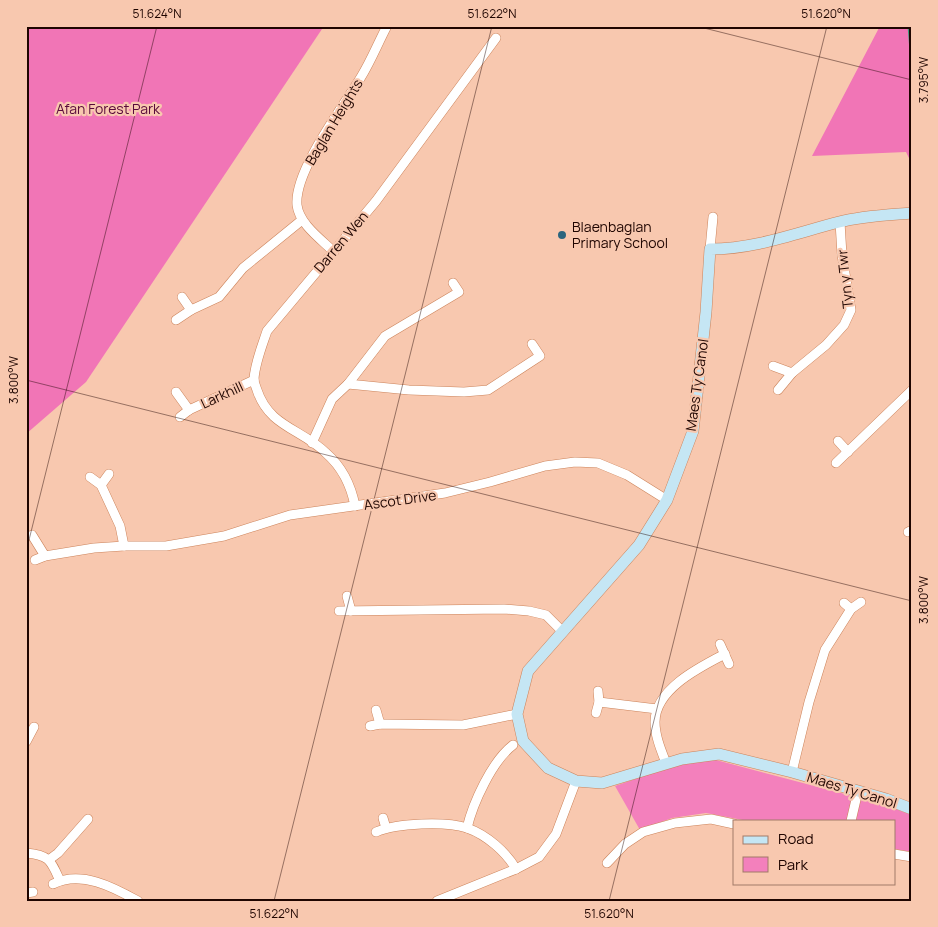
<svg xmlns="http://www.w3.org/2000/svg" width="938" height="927" viewBox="0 0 938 927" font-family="Manrope,sans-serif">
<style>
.green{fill:#f380bc}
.forest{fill:#f175b6}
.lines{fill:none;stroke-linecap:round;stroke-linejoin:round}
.stream{stroke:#3b9b7d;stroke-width:3}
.street-casing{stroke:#cc835a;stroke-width:10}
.secondary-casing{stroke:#cc835a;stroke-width:12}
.street{stroke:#fff;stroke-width:9}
.secondary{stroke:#c5e6f4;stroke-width:11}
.ticks{fill:none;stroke:#1f0500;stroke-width:1;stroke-opacity:0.45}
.poi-dot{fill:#2b657e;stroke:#f8c8af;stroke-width:2}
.labels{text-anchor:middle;stroke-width:4.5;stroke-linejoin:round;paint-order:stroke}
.park-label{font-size:14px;fill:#590a3b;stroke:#f8c8af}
.street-label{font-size:14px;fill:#1f0500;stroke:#f8c8af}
.poi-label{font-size:14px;fill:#1f0500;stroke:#f8c8af;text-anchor:start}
.neatline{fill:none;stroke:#1f0500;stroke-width:2}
.ticks-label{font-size:12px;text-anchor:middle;fill:#1f0500}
</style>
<rect width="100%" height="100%" fill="#f8c8af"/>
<!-- green -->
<polygon class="green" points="716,760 879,803 912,815 912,852 894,849 894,821 748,821 706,813 672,818 640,830 615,786 681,763"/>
<!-- forest -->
<g class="forest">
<polygon points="26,26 324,26 86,382 26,434"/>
<polygon points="880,26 912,26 912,164 906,152 812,156"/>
</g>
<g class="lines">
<!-- stream -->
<polyline class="stream" points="909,26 912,63"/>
<defs>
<g id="street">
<polyline points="710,249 713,217"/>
<path d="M334 252C322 240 299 224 297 205 294 171 343 107 361 77 371 61 378 43 387 26"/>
<polyline points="182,297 191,310"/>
<polyline points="176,320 191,310 219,297 243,268 302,220"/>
<polyline points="773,366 792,373"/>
<polyline points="348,384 409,390 464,392 488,390 540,356 532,344"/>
<polyline points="778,390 792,373 826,345 844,325 851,310 842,255 840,222"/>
<polyline points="176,392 189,410"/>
<polyline points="180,417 189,410 254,380"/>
<polyline points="838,441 848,452"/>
<polyline points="312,443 332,399 348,384 385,336 459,292 453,283"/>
<polyline points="836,463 912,390"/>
<polyline points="90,477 101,485 120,526 124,546"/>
<polyline points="101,485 109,474"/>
<path d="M355 506C351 485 342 467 326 453 302 429 269 427 257 390 256 387 254 383 254 379 255 363 262 346 267 331L376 201 496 38"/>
<polyline points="908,532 912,530"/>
<polyline points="32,535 45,556"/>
<polyline points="35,560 45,556 94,548 124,546 166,546 224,536 290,515 445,493 490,482 545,466 575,462 598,463 627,475 667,500"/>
<polyline points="347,596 351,611"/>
<polyline points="844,603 851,609 861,602"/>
<polyline points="339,611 504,609 529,611 546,615 563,632"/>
<polyline points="720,644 729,664"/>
<polyline points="599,702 657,709"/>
<polyline points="376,710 380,724"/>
<polyline points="596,713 599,702 598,691"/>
<polyline points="370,726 380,724 463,725 517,714"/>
<polyline points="26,742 34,727"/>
<path d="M666 763C661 750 655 736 655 722 655 689 700 667 725 654"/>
<polyline points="792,772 809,702 825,650 851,609"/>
<polyline points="383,818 386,828"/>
<polyline points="851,821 858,791"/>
<path d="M467 828C473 803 492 761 513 745"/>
<path d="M376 832C397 823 445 821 467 828 487 835 506 852 516 869"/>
<path d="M26 853C50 855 51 861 60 881"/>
<polyline points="894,854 912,857"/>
<polyline points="50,859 58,853 88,819"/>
<polyline points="607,863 625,844 643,832 675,823 711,819 734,824"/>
<path d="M53 884C81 870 113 887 138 901"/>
<polyline points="26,893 33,892"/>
<polyline points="437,901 516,869 539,857 556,834 576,781"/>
</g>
<path id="secondary" d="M912 213C888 215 862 216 839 222 796 233 755 249 710 249L706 312 693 431 667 500 639 545 528 671 517 714 523 741 548 768 576 781 602 783 682 759 719 754 792 772 886 799 912 809"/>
</defs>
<!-- street casing -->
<use href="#street" class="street-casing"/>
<!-- secondary casing -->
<use href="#secondary" class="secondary-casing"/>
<!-- street -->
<use href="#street" class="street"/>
<!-- secondary -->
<use href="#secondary" class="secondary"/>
</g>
<!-- ticks -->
<path class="ticks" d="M696 26 912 80M26 380 912 601M26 552 157 26M26 901H27M274 901 492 26M609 901 827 26"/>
<!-- markers -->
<circle class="poi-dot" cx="562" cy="235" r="5"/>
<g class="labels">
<!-- park labels -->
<g class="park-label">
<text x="108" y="114">Afan Forest Park</text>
</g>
<!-- street labels -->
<g class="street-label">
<text transform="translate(334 122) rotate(-59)" y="5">Baglan Heights</text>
<text transform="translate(341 242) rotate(-50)" y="5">Darren Wen</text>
<text transform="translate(845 279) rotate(-96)" y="5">Tyn y Twr</text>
<text transform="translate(697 385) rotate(-82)" y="5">Maes Ty Canol</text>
<text transform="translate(222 395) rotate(-25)" y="5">Larkhill</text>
<text transform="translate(400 500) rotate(-8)" y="5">Ascot Drive</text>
<text transform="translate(852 790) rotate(17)" y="5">Maes Ty Canol</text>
</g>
<!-- poi labels -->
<g class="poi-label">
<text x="572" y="232">Blaenbaglan<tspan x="572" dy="16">Primary School</tspan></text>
</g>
</g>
<!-- border -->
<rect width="938" height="927" fill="none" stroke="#f8c8af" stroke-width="55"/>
<!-- legend -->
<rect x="733" y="820" width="162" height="65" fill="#f8c8af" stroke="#a17a69"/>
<rect x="743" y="836" width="25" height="8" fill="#c5e6f4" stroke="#a17a69"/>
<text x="778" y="844" font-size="15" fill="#1f0500">Road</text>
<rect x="743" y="857" width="25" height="15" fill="#f380bc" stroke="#a17a69"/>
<text x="778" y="870" font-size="15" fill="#1f0500">Park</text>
<rect x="28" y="28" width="882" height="872" class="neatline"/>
<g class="ticks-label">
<text x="157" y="18">51.624°N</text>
<text x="492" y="18">51.622°N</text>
<text x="826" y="18">51.620°N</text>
<text transform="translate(924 80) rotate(-90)" y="4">3.795°W</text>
<text transform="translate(14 380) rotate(-90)" y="4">3.800°W</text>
<text transform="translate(924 600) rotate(-90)" y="4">3.800°W</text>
<text x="274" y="918">51.622°N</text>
<text x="609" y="918">51.620°N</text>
</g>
</svg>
